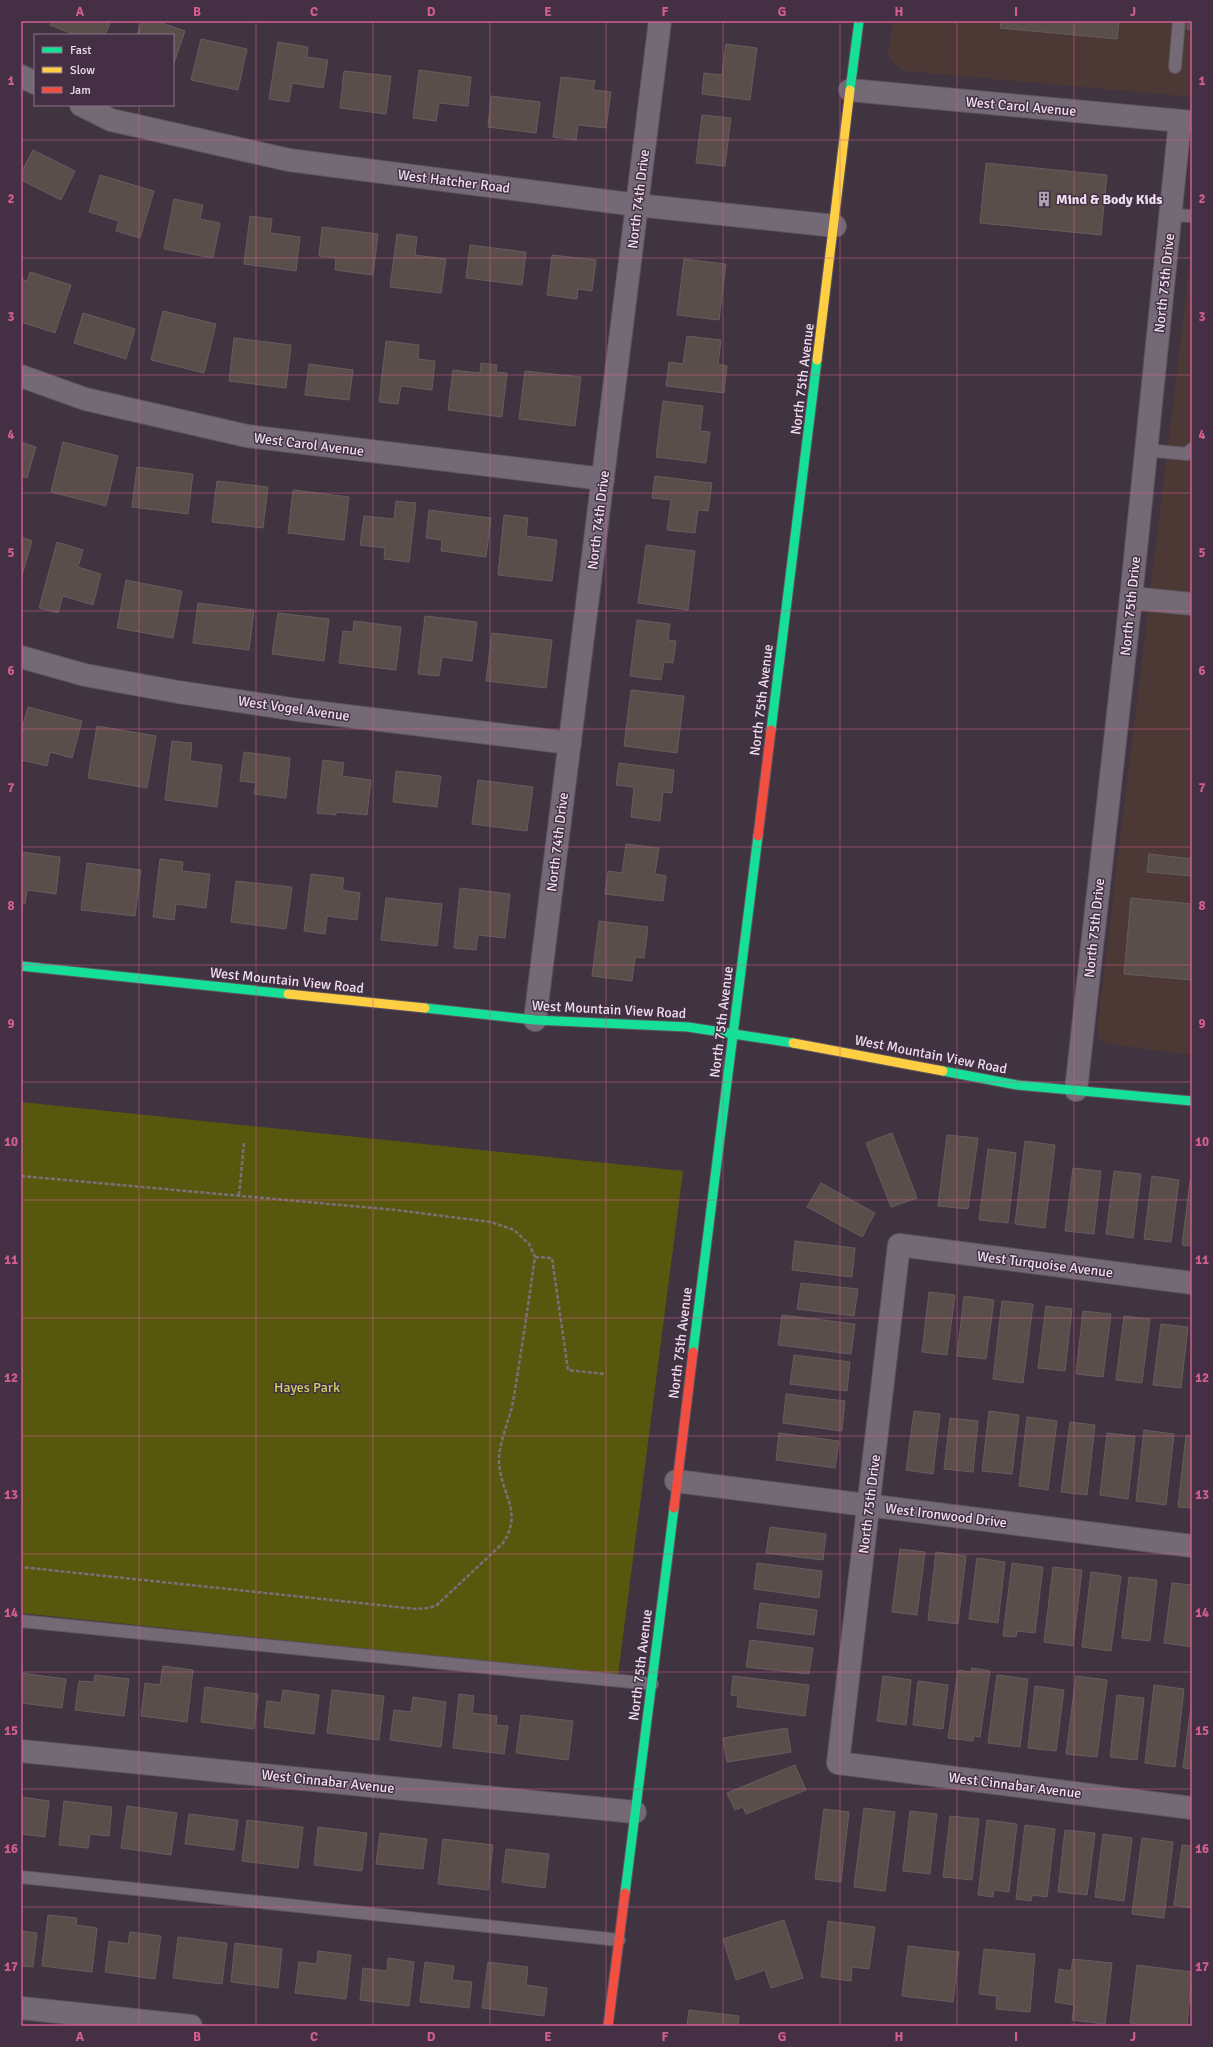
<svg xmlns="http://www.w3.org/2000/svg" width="1213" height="2047" viewBox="0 0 1213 2047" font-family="Signika,sans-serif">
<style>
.industrial{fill:#4c3936}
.green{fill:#57580e}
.building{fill:#5a4e4a;stroke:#675c5e}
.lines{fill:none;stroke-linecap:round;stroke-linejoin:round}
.lane-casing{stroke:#5e535e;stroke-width:14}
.street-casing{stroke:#5e535e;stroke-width:24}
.fast-casing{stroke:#5e535e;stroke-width:11}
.slow-casing{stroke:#5e535e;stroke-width:11}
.jam-casing{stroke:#5e535e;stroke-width:11}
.path{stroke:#79707a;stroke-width:2.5;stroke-dasharray:4 2;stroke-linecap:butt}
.lane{stroke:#746a75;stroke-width:12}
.street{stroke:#746a75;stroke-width:22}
.fast{stroke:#16e098;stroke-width:9}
.slow{stroke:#ffcf43;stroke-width:9}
.jam{stroke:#f24e42;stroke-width:9}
.grid{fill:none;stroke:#d15e8e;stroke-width:1;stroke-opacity:0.55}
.labels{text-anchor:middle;stroke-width:3;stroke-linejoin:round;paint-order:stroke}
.street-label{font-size:14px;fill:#eddfed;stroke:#442f45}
.poi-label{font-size:14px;font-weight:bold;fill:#eddfed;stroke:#442f45;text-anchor:start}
.park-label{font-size:14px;fill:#cdd464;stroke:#442f45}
.neatline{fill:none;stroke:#d15e8e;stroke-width:1.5}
.grid-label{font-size:13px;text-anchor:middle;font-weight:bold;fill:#d15e8e}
</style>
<rect width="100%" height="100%" fill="#403440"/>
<!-- industrial -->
<g class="industrial">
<polygon points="893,21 1192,21 1192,97 904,71 896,66 888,55"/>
<polygon points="1192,247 1192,1055 1107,1044 1099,1038 1097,1030"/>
</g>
<!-- green -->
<polygon class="green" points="21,1102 683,1171 618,1675 21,1613"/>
<!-- building -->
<g class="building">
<polygon points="51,21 111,21 105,35 75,35 50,25"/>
<polygon points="142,21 156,21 185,31 173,66 173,35 137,35"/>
<polygon points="1001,21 1119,21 1117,39 1000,28"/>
<polygon points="1188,21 1192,21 1192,30 1187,29"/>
<polygon points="201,39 247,49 238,90 191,80"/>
<polygon points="278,42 308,47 307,57 328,60 323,88 292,83 289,102 269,99"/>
<polygon points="726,44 757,48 750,100 702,94 704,73 722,75"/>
<polygon points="419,70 471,77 468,106 439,103 436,121 413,118"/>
<polygon points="344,71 391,76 386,114 340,108"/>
<polygon points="561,77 595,81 593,90 611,92 606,128 578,125 576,140 553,137"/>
<polygon points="491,96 540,102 536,133 488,127"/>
<polygon points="702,115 731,118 725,166 696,163"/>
<polygon points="33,150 75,171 61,200 21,180 21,173"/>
<polygon points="986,163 1107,175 1101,235 980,223"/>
<polygon points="100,175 154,191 140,238 116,231 119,221 89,212"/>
<polygon points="174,199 203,205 200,219 220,223 213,258 164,249"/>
<polygon points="250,216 272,219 270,233 300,237 296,271 244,264"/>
<polygon points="322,227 378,234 373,275 335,270 336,258 319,256"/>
<polygon points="397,234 417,237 415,255 446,259 441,293 390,287"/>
<polygon points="470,245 526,252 522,285 466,278"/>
<polygon points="552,255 596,260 592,291 578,289 577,299 547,295"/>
<polygon points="684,259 726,264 719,320 677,315"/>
<polygon points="30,272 71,285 55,333 21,322 21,279 27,281"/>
<polygon points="163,311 216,324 204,373 151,360"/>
<polygon points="83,313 135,329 126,359 74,343"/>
<polygon points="687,336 721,340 718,364 727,366 724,393 666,386 669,362 683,364"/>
<polygon points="234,338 291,345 286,388 229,381"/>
<polygon points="386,341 419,345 418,359 435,361 432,390 401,386 398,404 379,402"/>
<polygon points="481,363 497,365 496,372 507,373 502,417 448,410 453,370 480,373"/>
<polygon points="309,364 353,370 349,400 305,395"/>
<polygon points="525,371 581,377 575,426 519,419"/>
<polygon points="663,401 703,406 700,431 710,432 706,463 656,457"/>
<polygon points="21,442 36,447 27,478 21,476"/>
<polygon points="63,442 118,456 106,506 51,492"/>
<polygon points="137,467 193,474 188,514 132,507"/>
<polygon points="655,476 712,483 708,511 698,510 695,533 667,530 671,500 652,498"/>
<polygon points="217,481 268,487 263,528 212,522"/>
<polygon points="293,490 349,497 344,540 288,533"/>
<polygon points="396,501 416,503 409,562 384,559 385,548 360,545 364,516 394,519"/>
<polygon points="429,510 491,518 486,557 441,551 442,540 426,538"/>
<polygon points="504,515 528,518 526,536 557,540 552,581 498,575"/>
<polygon points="21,537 32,541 21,579"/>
<polygon points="57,542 83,550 78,567 101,574 93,605 63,596 58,613 39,608"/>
<polygon points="646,545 695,551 688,610 638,603"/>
<polygon points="126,580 182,591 173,638 117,628"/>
<polygon points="198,603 254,610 249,650 193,643"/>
<polygon points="278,613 329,619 324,661 272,654"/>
<polygon points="425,616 477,622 472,661 442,657 439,676 418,674"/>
<polygon points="637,620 670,624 668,640 676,641 673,663 664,662 661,680 630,676"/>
<polygon points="354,621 401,627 396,670 339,663 343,631 353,632"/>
<polygon points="492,633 552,640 546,688 486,681"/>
<polygon points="631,690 684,696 677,753 624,746"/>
<polygon points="28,707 82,721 72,758 50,752 47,766 21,760 21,732"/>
<polygon points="97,726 156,736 147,788 88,778"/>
<polygon points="172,741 192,743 190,761 222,765 217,807 165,800"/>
<polygon points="244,752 290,758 286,798 254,794 256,783 240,781"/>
<polygon points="323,760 344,763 342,776 371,780 367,815 336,812 336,815 317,813"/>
<polygon points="619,763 674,770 672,793 663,792 660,821 631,817 634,787 616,785"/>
<polygon points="396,771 441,776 437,807 393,802"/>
<polygon points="478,780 533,787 527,831 472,824"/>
<polygon points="626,844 659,848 655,874 666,876 663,901 605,894 608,871 622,873"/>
<polygon points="21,852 60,857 56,894 27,890 25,904 21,904"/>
<polygon points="1149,854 1192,859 1192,876 1147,872"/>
<polygon points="160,859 183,862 182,871 210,874 206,908 176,904 174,920 153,917"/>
<polygon points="87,863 141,870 135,916 81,910"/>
<polygon points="311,874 344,878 342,890 360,893 357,920 327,916 325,934 304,931"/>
<polygon points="236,881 292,887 286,929 231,922"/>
<polygon points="460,888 510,894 505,938 478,935 476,950 454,948"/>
<polygon points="386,898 442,904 437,946 381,940"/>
<polygon points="1131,898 1192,904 1192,980 1124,974"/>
<polygon points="599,921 648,927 644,958 635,957 632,981 592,976"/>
<polygon points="892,1133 917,1198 891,1207 866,1143"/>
<polygon points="947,1135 978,1138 968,1209 938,1206"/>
<polygon points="1025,1141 1055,1145 1045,1228 1015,1224"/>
<polygon points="988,1149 1016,1153 1008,1223 979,1220"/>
<polygon points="1073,1168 1101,1171 1094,1234 1065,1231"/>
<polygon points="1114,1171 1141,1174 1133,1238 1106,1234"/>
<polygon points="1152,1176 1179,1180 1171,1242 1144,1239"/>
<polygon points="1190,1181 1192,1181 1192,1246 1182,1245"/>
<polygon points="821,1183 875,1213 862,1237 807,1207"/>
<polygon points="795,1241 855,1248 852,1277 792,1270"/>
<polygon points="801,1283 858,1289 854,1316 797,1309"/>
<polygon points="929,1292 955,1295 947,1355 922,1352"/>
<polygon points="964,1296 994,1300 986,1359 957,1356"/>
<polygon points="1002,1301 1033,1304 1023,1383 993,1379"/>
<polygon points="1046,1306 1072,1309 1065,1371 1038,1368"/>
<polygon points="1083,1311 1111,1314 1103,1377 1076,1374"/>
<polygon points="782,1315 855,1324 851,1354 778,1345"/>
<polygon points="1124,1316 1150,1319 1142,1383 1116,1380"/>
<polygon points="1161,1324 1188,1327 1181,1388 1153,1385"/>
<polygon points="794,1355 850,1362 847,1391 790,1384"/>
<polygon points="786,1394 845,1401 842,1431 783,1423"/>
<polygon points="914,1411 940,1414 933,1474 906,1470"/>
<polygon points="989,1411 1019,1415 1012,1474 982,1471"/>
<polygon points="1027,1417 1057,1421 1048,1490 1019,1486"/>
<polygon points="950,1418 978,1421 973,1472 944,1469"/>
<polygon points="1070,1422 1095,1425 1087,1495 1061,1492"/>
<polygon points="1144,1430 1174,1434 1166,1505 1136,1501"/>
<polygon points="779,1433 839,1441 835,1468 776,1460"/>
<polygon points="1107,1433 1135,1436 1128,1499 1100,1495"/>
<polygon points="1186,1435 1192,1436 1192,1508 1178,1507"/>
<polygon points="770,1527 826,1534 823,1560 766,1553"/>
<polygon points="900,1549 925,1552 917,1615 892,1612"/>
<polygon points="936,1552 966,1556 958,1624 928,1620"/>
<polygon points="977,1558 1005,1562 998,1623 969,1619"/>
<polygon points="757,1563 822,1571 819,1598 754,1589"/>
<polygon points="1012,1563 1043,1567 1035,1633 1017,1631 1016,1637 1003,1636"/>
<polygon points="1053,1567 1082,1570 1073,1646 1044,1642"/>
<polygon points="1091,1572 1121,1576 1111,1651 1082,1647"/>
<polygon points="1129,1577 1157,1580 1150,1641 1122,1638"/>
<polygon points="1172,1583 1192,1585 1192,1647 1164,1643"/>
<polygon points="760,1603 817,1610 814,1635 757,1628"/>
<polygon points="750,1640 813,1648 809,1674 746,1667"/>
<polygon points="163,1666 193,1670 187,1722 141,1716 145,1683 160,1685"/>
<polygon points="972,1668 990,1671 980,1737 974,1736 973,1741 948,1738 958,1670 971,1672"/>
<polygon points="21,1673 66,1679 62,1708 21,1703"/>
<polygon points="95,1675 129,1679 124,1716 75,1710 79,1681 94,1682"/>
<polygon points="997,1675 1028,1679 1020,1747 988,1743"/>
<polygon points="733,1676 809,1685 805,1716 737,1707 738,1696 731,1695"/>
<polygon points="883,1676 911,1680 906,1725 877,1721"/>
<polygon points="1076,1676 1107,1680 1097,1757 1066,1754"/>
<polygon points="918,1681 948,1685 943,1729 913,1725"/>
<polygon points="1154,1685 1184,1689 1175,1767 1145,1763"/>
<polygon points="1035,1686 1064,1690 1056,1751 1028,1748"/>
<polygon points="205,1687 258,1694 254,1729 201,1722"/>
<polygon points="283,1690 319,1695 314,1734 264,1727 267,1701 281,1703"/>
<polygon points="332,1690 384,1696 379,1740 327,1733"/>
<polygon points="459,1694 474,1696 472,1713 497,1716 496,1725 508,1726 504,1754 453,1748"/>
<polygon points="1117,1695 1144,1698 1137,1760 1110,1757"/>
<polygon points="413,1697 446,1702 441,1747 390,1740 394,1710 411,1712"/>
<polygon points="1192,1698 1192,1769 1183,1768"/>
<polygon points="521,1715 573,1721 568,1760 516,1753"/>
<polygon points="787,1728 791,1752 727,1762 723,1738"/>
<polygon points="795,1765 806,1790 746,1814 743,1807 735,1810 727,1793"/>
<polygon points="21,1797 49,1801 45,1837 21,1834"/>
<polygon points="64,1801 112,1807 109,1836 90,1834 88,1848 59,1845"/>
<polygon points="127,1806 177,1813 171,1855 121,1848"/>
<polygon points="864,1808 895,1812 885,1891 854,1887"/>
<polygon points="824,1809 849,1812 841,1882 815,1879"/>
<polygon points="910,1811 937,1814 930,1874 903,1871"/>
<polygon points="189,1814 238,1820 234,1850 185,1844"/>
<polygon points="950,1816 979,1819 972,1880 943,1877"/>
<polygon points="247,1820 303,1827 298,1868 242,1861"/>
<polygon points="987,1820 1017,1824 1009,1892 994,1890 993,1897 978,1895"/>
<polygon points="1025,1825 1055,1829 1047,1897 1032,1895 1031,1901 1016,1899"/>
<polygon points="318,1827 367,1833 362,1871 314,1865"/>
<polygon points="1065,1830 1095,1833 1087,1895 1058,1892"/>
<polygon points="380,1833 427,1839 423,1869 376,1864"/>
<polygon points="1103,1834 1132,1838 1124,1901 1095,1897"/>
<polygon points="1142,1838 1173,1842 1164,1918 1132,1914"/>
<polygon points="443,1839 493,1845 488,1890 438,1884"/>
<polygon points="1182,1845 1192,1846 1192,1908 1174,1905"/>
<polygon points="506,1849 549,1854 545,1888 502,1882"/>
<polygon points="48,1915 77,1918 76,1925 97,1928 92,1972 42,1966"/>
<polygon points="784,1920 803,1978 771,1988 765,1970 736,1980 723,1939"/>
<polygon points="828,1921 875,1927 869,1969 852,1967 851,1981 821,1977"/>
<polygon points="21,1931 37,1933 33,1967 21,1966"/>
<polygon points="130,1932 161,1936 155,1979 105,1972 109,1941 128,1944"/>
<polygon points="178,1937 227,1943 222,1984 173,1978"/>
<polygon points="235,1943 282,1949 278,1988 231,1982"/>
<polygon points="908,1946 959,1952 953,2002 902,1996"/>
<polygon points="984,1949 1035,1954 1030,2012 996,2009 997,1996 979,1994"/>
<polygon points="318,1951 351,1955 346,1999 295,1993 299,1962 317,1964"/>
<polygon points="388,1958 414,1962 409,2006 360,2000 363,1968 387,1971"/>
<polygon points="1073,1959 1112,1963 1105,2024 1072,2020 1074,2005 1055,2002 1059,1969 1071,1971"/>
<polygon points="425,1962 454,1966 452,1980 472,1982 469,2008 420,2002"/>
<polygon points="488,1962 528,1967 526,1985 547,1988 544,2016 482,2008"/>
<polygon points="1137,1965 1192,1972 1187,2026 1156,2026 1130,2023"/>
<polygon points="689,2010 739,2016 738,2026 687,2026"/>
</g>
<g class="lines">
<defs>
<g id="lane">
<polyline points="1175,67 1179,21"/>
<polyline points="1171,215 1192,216"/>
<polyline points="1146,450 1187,454 1192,449"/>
<polyline points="21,1621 652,1684"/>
<polyline points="21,1877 619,1940"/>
</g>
<g id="street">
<polyline points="21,76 35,83"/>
<polyline points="850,90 1192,122"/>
<polyline points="81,105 111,120 289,160 637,205 835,226"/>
<polyline points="21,376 85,399 247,436 603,479"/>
<polyline points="1131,598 1192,604"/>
<polyline points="21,657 85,675 178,692 298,710 570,743"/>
<polyline points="535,1020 660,21"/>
<polyline points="1076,1090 1131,598 1180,121"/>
<polyline points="1192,1283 899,1245 838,1763 1192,1808"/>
<polyline points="676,1481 1192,1546"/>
<polyline points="21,1751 635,1812"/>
<polyline points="21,2008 191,2026"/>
</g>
<g id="fast">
<polyline points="850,90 859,21"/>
<polyline points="771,730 817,360"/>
<polyline points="21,966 288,994"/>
<polyline points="425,1008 535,1020 688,1027 793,1043"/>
<polyline points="943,1071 1017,1085 1192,1101"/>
<polyline points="693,1352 758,836"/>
<polyline points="625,1893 674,1508"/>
</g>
<g id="slow">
<polyline points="817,360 850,90"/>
<polyline points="288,994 425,1008"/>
<polyline points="793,1043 943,1071"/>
</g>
<g id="jam">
<polyline points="758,836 771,730"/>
<polyline points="674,1508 693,1352"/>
<polyline points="608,2026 625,1893"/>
</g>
</defs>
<!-- lane casing -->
<use href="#lane" class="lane-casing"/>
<!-- street casing -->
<use href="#street" class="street-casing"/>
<!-- fast casing -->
<use href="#fast" class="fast-casing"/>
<!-- slow casing -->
<use href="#slow" class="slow-casing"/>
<!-- jam casing -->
<use href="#jam" class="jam-casing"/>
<!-- path -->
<g class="path">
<path d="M21 1176 396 1210 491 1222 514 1230 529 1244 535 1257C528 1306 521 1354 513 1402 509 1422 499 1441 499 1461 500 1494 524 1511 503 1543L437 1605 429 1608 416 1609 21 1567"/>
<polyline points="239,1195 244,1143"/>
<polyline points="535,1257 552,1258 568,1370 604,1374"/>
</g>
<!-- lane -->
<use href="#lane" class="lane"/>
<!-- street -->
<use href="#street" class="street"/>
<!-- fast -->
<use href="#fast" class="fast"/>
<!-- slow -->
<use href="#slow" class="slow"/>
<!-- jam -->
<use href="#jam" class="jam"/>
</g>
<!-- grid -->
<path class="grid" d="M139 21V35M256 21V2026M373 21V2026M490 21V2026M606 21V2026M723 21V2026M840 21V2026M957 21V2026M1074 21V2026M139 105V2026M21 140H1192M21 258H1192M21 375H1192M21 493H1192M21 611H1192M21 729H1192M21 847H1192M21 965H1192M21 1082H1192M21 1200H1192M21 1318H1192M21 1436H1192M21 1554H1192M21 1672H1192M21 1789H1192M21 1907H1192"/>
<!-- icons -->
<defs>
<symbol id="building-bare" viewBox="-9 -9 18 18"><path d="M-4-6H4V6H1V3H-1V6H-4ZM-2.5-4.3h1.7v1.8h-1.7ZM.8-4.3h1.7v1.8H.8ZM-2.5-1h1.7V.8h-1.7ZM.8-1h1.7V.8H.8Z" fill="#b0a3b0" stroke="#442f45" stroke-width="2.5" paint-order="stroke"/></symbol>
</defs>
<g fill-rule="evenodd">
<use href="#building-bare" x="1033" y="188" width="22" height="22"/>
</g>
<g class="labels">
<!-- street labels -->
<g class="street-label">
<text transform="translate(1021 106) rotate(5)" y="5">West Carol Avenue</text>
<text transform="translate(454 181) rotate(7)" y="5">West Hatcher Road</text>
<text transform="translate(638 199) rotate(-83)" y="5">North 74th Drive</text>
<text transform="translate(1164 283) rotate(-84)" y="5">North 75th Drive</text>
<text transform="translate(802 379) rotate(-83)" y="5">North 75th Avenue</text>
<text transform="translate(309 444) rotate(7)" y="5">West Carol Avenue</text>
<text transform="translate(598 520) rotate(-83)" y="5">North 74th Drive</text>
<text transform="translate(1130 606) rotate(-84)" y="5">North 75th Drive</text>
<text transform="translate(761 700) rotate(-83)" y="5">North 75th Avenue</text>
<text transform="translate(294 708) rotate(8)" y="5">West Vogel Avenue</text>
<text transform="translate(557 842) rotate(-83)" y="5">North 74th Drive</text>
<text transform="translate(1094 928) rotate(-84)" y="5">North 75th Drive</text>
<text transform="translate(287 980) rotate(6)" y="5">West Mountain View Road</text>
<text transform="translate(609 1009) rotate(3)" y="5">West Mountain View Road</text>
<text transform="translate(721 1022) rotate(-83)" y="5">North 75th Avenue</text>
<text transform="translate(931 1054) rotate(11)" y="5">West Mountain View Road</text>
<text transform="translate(1045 1264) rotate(7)" y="5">West Turquoise Avenue</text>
<text transform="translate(680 1343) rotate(-83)" y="5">North 75th Avenue</text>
<text transform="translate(869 1504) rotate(-83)" y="5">North 75th Drive</text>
<text transform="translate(946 1515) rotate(7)" y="5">West Ironwood Drive</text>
<text transform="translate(640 1665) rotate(-83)" y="5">North 75th Avenue</text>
<text transform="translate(328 1781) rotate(6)" y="5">West Cinnabar Avenue</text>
<text transform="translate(1015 1785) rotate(7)" y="5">West Cinnabar Avenue</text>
</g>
<!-- poi labels -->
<g class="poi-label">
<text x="1056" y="204">Mind &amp; Body Kids</text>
</g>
<!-- park labels -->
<g class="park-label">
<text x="307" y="1392">Hayes Park</text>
</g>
</g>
<!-- border -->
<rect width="1213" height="2047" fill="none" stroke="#442f45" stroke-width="44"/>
<!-- legend -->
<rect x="34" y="34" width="140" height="72" fill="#442f45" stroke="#887588"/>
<rect x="42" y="47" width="20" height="6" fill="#16e098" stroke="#887588"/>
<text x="70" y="54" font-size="12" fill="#eddfed">Fast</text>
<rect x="42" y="67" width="20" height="6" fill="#ffcf43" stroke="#887588"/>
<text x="70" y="74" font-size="12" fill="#eddfed">Slow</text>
<rect x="42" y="87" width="20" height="6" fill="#f24e42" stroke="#887588"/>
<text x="70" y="94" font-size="12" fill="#eddfed">Jam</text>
<rect x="22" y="22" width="1169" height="2003" class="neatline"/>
<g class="grid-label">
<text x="80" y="16">A</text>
<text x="197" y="16">B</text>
<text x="314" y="16">C</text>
<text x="431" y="16">D</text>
<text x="548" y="16">E</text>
<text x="665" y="16">F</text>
<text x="782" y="16">G</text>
<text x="899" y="16">H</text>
<text x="1016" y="16">I</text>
<text x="1133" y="16">J</text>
<text x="11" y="85">1</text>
<text x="1202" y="85">1</text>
<text x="11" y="203">2</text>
<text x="1202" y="203">2</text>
<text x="11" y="321">3</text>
<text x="1202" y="321">3</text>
<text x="11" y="439">4</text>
<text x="1202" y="439">4</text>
<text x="11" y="557">5</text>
<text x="1202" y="557">5</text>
<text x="11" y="675">6</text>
<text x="1202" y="675">6</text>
<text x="11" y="792">7</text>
<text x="1202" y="792">7</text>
<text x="11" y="910">8</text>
<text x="1202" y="910">8</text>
<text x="11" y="1028">9</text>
<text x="1202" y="1028">9</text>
<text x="11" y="1146">10</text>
<text x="1202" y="1146">10</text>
<text x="11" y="1264">11</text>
<text x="1202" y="1264">11</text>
<text x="11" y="1382">12</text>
<text x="1202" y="1382">12</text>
<text x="11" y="1499">13</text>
<text x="1202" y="1499">13</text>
<text x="11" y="1617">14</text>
<text x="1202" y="1617">14</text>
<text x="11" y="1735">15</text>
<text x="1202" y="1735">15</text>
<text x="11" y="1853">16</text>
<text x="1202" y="1853">16</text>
<text x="11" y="1971">17</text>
<text x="1202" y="1971">17</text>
<text x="80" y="2041">A</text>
<text x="197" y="2041">B</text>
<text x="314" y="2041">C</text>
<text x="431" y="2041">D</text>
<text x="548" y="2041">E</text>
<text x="665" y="2041">F</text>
<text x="782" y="2041">G</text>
<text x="899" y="2041">H</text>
<text x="1016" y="2041">I</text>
<text x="1133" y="2041">J</text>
</g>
</svg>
